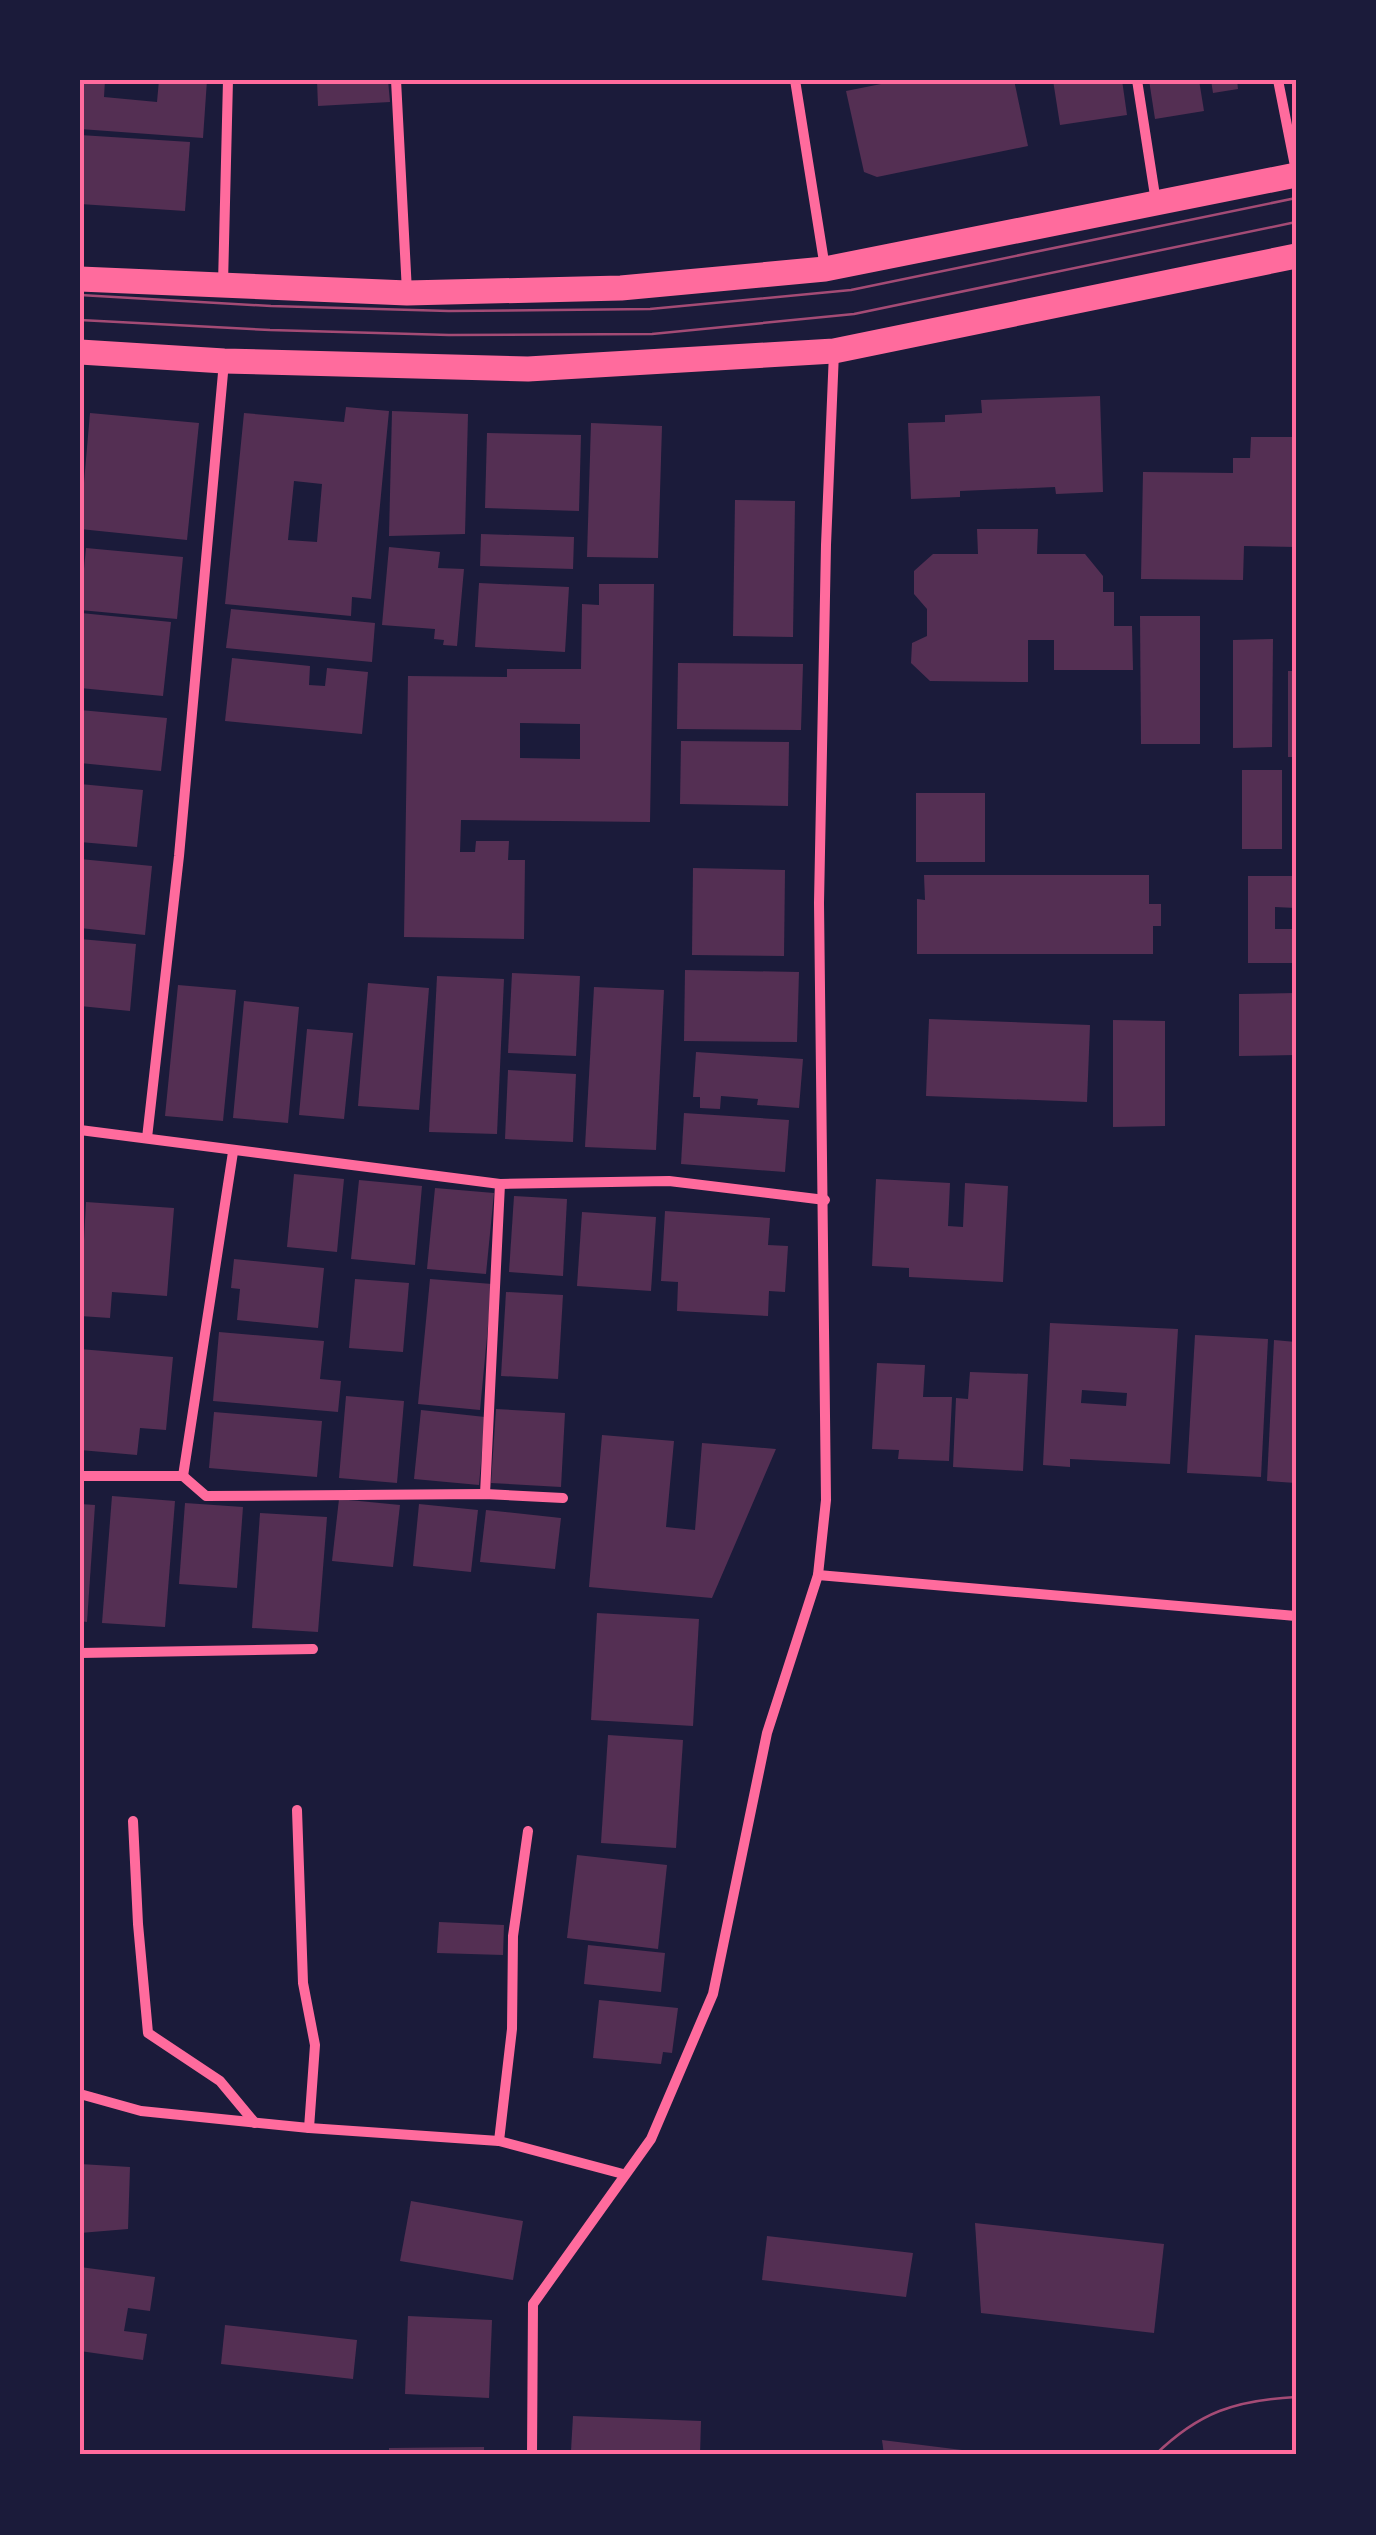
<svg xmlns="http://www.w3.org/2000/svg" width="1376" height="2535" viewBox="0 0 1376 2535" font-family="'Golos Text',sans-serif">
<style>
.building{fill:#542f53;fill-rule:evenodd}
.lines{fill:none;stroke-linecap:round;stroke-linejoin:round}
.minor{stroke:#ff6b9d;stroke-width:10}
.primary{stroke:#ff6b9d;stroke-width:25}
.tram{stroke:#a44b75;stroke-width:2.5}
.neatline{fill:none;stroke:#ff6b9d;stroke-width:4}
</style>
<rect width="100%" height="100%" fill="#1b1b3a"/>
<!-- building -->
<g class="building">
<polygon points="80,80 105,80 104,97 157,102 159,80 207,80 203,138 80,129"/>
<polygon points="317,80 388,80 390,102 318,106"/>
<polygon points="901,80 1014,80 1028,146 877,177 864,172 846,91"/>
<polygon points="1053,80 1122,80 1127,115 1060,125"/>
<polygon points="1149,80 1199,80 1204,111 1155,119"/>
<polygon points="1211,80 1237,80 1238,89 1213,93"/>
<polygon points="80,135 190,142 185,211 80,204"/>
<polygon points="1100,396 1103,492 1056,494 1055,487 960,491 960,497 911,499 908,423 945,422 945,415 982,413 981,400"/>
<path d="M346 407 389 411 371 599 352 597 351 616 225 604 244 413 344 422ZM294 481 322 484 317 542 288 540Z"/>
<polygon points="392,411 468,414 465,534 389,536"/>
<polygon points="90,413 199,423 187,540 80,529"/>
<polygon points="591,423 662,426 658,558 587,557"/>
<polygon points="487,433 581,435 579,511 485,508"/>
<polygon points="1251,437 1296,437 1296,547 1244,546 1243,580 1141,579 1143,472 1233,473 1233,458 1250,458"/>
<polygon points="735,500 795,501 793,637 733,636"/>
<polygon points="977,529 1038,529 1037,554 1085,554 1103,576 1103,592 1114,592 1114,626 1132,626 1133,670 1054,670 1054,640 1028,640 1028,682 930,681 911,663 912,643 927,636 927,609 914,594 914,571 933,554 978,554"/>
<polygon points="481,534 574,537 573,569 480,566"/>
<polygon points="389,547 440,552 438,568 464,569 457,646 443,645 444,640 434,639 435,629 382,625"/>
<polygon points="86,548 183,557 177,619 80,610"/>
<polygon points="479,583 569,587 565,652 475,647"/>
<path d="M599 584H654L650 822 461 820 460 852H475L476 841H509L508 860H525L524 939 404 937 408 676 507 677V669H581L582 604 599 605ZM520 723 580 724V759L520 758Z"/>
<polygon points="231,609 375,623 372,662 226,648"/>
<polygon points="81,613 171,622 163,696 80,688"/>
<polygon points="1140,616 1200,616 1200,744 1141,744"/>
<polygon points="1273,639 1272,747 1233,748 1233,640"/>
<polygon points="232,658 310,666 309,685 325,686 327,668 368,672 362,734 225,721"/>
<polygon points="678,663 803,664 801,730 677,729"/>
<rect x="1288" y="671" width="8" height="86"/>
<polygon points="80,710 167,718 161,771 80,763"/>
<polygon points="681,741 789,742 788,806 680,804"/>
<rect x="1242" y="770" width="40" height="79"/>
<polygon points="80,784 143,790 137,847 80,842"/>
<rect x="916" y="793" width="69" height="69"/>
<polygon points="80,859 152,866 145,935 80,928"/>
<polygon points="693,868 785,870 784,956 692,955"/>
<polygon points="924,875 1149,875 1149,904 1161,904 1161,926 1153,926 1153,954 917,954 917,899 925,900"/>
<polygon points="1248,876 1296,876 1296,908 1275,907 1275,929 1296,929 1296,963 1248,963"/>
<polygon points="80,939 136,944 130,1011 80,1006"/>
<polygon points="685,970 799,972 797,1042 684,1041"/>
<polygon points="512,973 580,976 576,1056 508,1053"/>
<polygon points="437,976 504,979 497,1134 429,1132"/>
<polygon points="368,983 429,988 419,1110 358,1106"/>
<polygon points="178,985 236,990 223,1121 165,1116"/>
<polygon points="594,987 664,990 656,1150 585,1147"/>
<polygon points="1296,993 1296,1055 1239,1056 1239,994"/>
<polygon points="244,1001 299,1007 288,1123 233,1118"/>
<polygon points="929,1019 1090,1025 1087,1102 926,1096"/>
<polygon points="1113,1020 1165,1021 1165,1126 1113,1127"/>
<polygon points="307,1029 353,1033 344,1119 299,1115"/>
<polygon points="696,1052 803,1059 799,1108 757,1105 758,1099 721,1096 720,1109 700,1108 700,1097 693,1097"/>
<polygon points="508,1070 576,1074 573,1142 505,1139"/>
<polygon points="684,1113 789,1120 785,1172 681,1164"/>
<polygon points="294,1174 344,1179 337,1252 287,1247"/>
<polygon points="876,1179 950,1183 948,1226 963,1227 965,1183 1008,1186 1003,1282 909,1277 909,1268 872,1266"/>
<polygon points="359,1180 422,1186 415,1265 351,1259"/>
<polygon points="435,1188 494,1193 486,1274 427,1269"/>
<polygon points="514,1196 567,1199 563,1276 509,1272"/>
<polygon points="86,1202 174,1208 167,1296 112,1292 110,1318 80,1316"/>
<polygon points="665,1211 770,1218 768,1245 788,1246 785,1292 769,1291 768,1316 677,1311 678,1282 661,1281"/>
<polygon points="582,1212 656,1217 651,1291 577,1286"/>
<polygon points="234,1259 324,1268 318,1328 237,1320 240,1289 231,1288"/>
<polygon points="355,1279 409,1283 403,1352 349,1348"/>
<polygon points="430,1279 492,1284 480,1410 418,1404"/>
<polygon points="506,1292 563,1295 558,1379 501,1376"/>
<path d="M1050 1323 1178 1329 1170 1464 1070 1459V1467L1043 1465ZM1082 1390 1127 1393 1126 1406 1081 1403Z"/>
<polygon points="219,1332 324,1341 320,1379 341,1381 338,1412 213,1401"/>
<polygon points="1195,1335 1268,1339 1261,1477 1187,1473"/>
<polygon points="1274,1340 1296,1342 1296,1483 1267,1481"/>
<polygon points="80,1349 173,1357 166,1430 140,1428 137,1455 80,1450"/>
<polygon points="877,1363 925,1365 923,1397 952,1397 949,1461 898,1459 899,1450 872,1449"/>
<polygon points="970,1372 1028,1374 1023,1471 953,1467 956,1398 968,1399"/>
<polygon points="346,1396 404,1401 397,1483 339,1478"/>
<polygon points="496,1409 565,1413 561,1487 491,1483"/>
<polygon points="421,1410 485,1417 479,1485 414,1479"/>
<polygon points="214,1412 322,1421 317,1477 209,1468"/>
<polygon points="602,1435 674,1441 666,1527 695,1530 702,1443 776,1449 712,1598 589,1587"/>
<polygon points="112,1496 175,1501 165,1627 102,1623"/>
<polygon points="339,1499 400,1505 393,1567 332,1561"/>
<polygon points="185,1503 243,1507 237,1588 179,1584"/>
<polygon points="80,1504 95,1505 87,1622 80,1621"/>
<polygon points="419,1504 478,1510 471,1572 413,1566"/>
<polygon points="486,1510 561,1518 555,1569 480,1562"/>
<polygon points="260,1513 327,1517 318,1632 252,1628"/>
<polygon points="597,1613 699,1619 693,1726 591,1720"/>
<polygon points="608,1735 683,1740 676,1848 601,1843"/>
<polygon points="577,1855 667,1865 658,1949 567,1938"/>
<polygon points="439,1922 504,1925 503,1955 437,1953"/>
<polygon points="588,1945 665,1953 661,1992 584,1984"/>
<polygon points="599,2000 678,2008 672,2053 663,2052 661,2064 593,2058"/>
<polygon points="80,2164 130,2167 128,2229 80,2233"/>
<polygon points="411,2201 523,2221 513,2280 400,2261"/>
<polygon points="975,2223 1164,2244 1154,2333 981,2313"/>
<polygon points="767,2236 913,2253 906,2297 762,2280"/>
<polygon points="80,2267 155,2277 150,2311 128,2308 124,2331 147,2334 143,2360 80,2351"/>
<polygon points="408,2316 492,2320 489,2398 405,2394"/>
<polygon points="225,2325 357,2340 353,2379 221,2364"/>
<polygon points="573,2416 701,2421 700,2455 571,2451"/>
<polygon points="882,2440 970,2451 971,2455 884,2455"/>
<polygon points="484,2447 484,2455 389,2455 389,2448"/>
</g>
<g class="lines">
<!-- minor -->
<g class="minor">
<polyline points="396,80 407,292"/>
<polyline points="795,80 825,268"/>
<polyline points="1137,80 1156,202"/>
<polyline points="1278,80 1296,171"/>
<polyline points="223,284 228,80"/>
<polyline points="80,1130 500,1184 669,1181 825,1200"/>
<polyline points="147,1138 179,856 224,362"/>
<polyline points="80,1476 183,1476 233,1152"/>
<polyline points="183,1476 206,1496 485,1494 563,1498"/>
<polyline points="485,1494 500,1184"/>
<polyline points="818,1575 1296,1616"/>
<polyline points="80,1653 313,1649"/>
<polyline points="297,1810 303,1983 315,2045 309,2128"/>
<polyline points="133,1821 138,1924 148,2033 220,2081 255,2123"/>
<polyline points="80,2094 141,2111 309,2128 499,2141 623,2174"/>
<polyline points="499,2141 512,2029 513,1936 528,1831"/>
<polyline points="532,2455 533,2304 651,2139 713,1994 767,1733 818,1575 826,1500 819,903 826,545 834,352"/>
</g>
<!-- primary -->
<g class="primary">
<polyline points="80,279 407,293 621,288 825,269 1296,175"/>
<polyline points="80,352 224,361 528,369 834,351 1296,256"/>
</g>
<!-- tram -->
<g class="tram">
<polyline points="80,295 271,306 449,311 650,309 851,290 1296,198"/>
<polyline points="80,320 270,330 449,335 652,334 854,314 1296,222"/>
<path d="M1155 2455C1199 2412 1236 2400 1296 2397"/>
</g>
</g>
<!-- border -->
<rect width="1376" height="2535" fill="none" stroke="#1b1b3a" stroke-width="165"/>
<rect x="82" y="82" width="1212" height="2370" class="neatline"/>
</svg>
